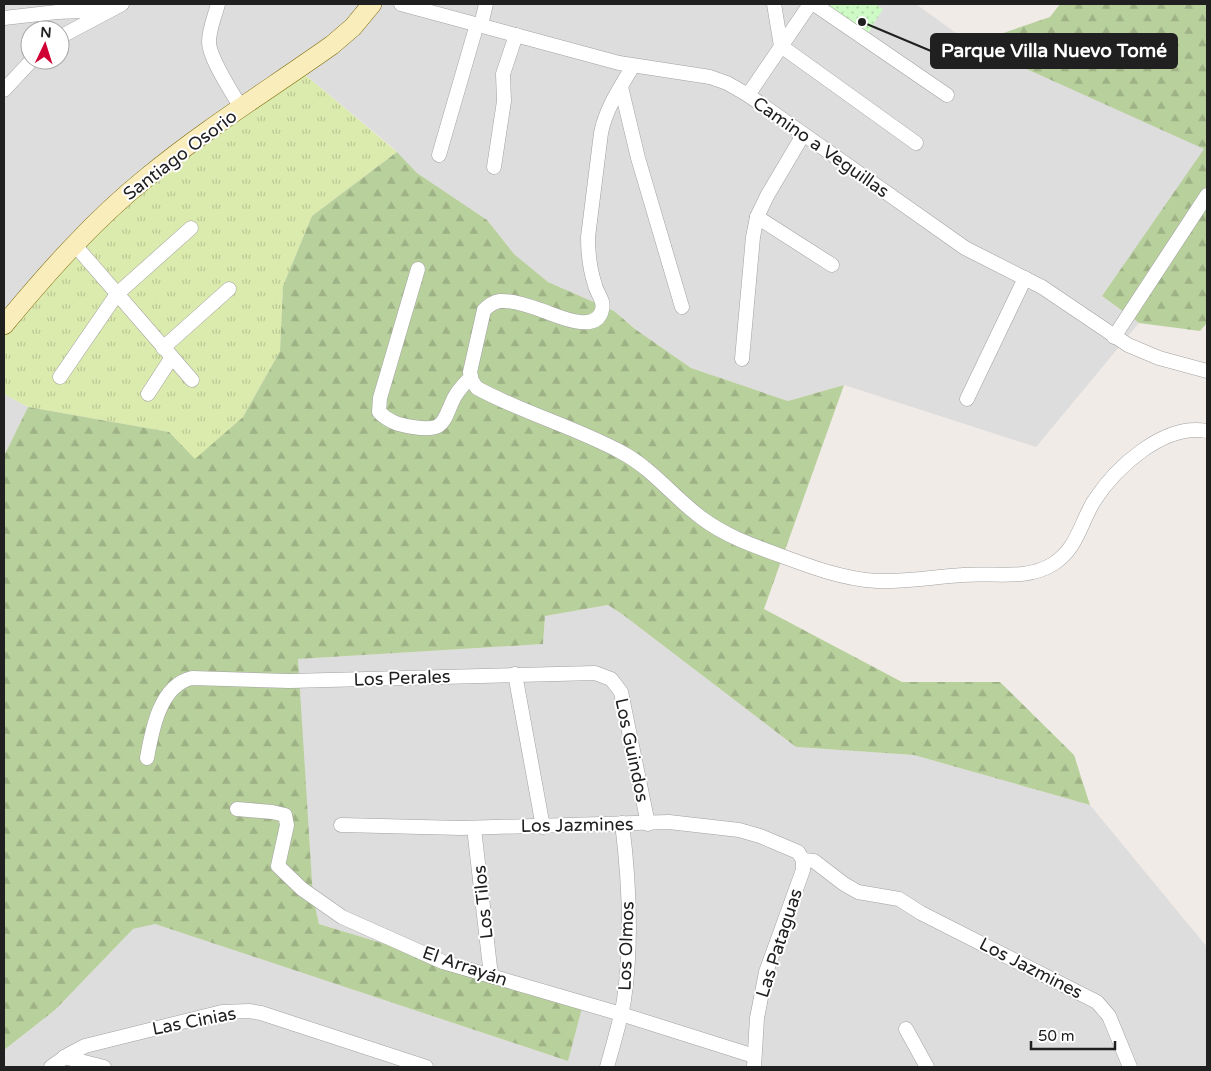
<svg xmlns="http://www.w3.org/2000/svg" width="1211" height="1071" viewBox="0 0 1211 1071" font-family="'Varela Round',sans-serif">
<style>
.residential{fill:#dedddd;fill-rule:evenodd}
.grass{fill:url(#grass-tufts)}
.forest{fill:url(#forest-firs)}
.park{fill:url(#park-dots)}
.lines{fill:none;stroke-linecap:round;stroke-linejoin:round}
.street-casing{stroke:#a1a1a1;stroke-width:15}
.secondary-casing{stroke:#7a6905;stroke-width:20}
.street{stroke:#fff;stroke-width:14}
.secondary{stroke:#faedbc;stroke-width:19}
.labels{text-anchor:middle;stroke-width:4;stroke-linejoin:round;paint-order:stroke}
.street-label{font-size:18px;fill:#202020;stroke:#fff}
.leader{fill:none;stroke:#202020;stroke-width:2}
.callout-dot{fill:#202020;stroke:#fff;stroke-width:2}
.callout{fill:#202020;stroke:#202020;stroke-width:2}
.callout-label{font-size:19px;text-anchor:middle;font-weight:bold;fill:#fff}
</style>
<defs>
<pattern id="grass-tufts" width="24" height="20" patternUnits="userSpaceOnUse" patternTransform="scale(1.25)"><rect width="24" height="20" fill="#dbeaad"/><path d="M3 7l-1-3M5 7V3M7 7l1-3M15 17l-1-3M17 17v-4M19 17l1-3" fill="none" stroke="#bcc895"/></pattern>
<pattern id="forest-firs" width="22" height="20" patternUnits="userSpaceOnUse" patternTransform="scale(1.25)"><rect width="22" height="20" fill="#b8d09c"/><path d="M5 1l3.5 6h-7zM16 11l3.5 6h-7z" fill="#9eb286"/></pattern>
<pattern id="park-dots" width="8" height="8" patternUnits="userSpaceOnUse" patternTransform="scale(1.25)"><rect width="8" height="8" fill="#cefac5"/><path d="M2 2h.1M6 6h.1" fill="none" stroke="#b1d6a9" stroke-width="1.8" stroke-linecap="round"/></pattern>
</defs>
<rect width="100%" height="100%" fill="#f1ebe7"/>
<!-- residential -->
<g class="residential">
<path d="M4 4H916L971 44 1205 149 1102 296 1139 323 1036 447 844 385 788 401 691 368 635 329 614 311 548 282 514 254 487 220 417 173 392 147 303 73 4 333ZM30 30H60V60H30Z"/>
<polygon points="4,394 28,407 4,456"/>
<polygon points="608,605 622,614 796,747 914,755 1090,805 1207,947 1207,1067 4,1067 4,1050 55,1010 133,929 155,924 568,1061 582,1004 319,924 313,897 297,659 543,644 545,616"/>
</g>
<!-- grass -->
<polygon class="grass" points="303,73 397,152 312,216 283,286 280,351 243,417 195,460 169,432 28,407 4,394 4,333 104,220"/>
<!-- forest -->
<g class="forest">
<polygon points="1060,4 1207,4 1207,323 1200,331 1139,323 1102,296 1204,149 971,44 1050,17"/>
<polygon points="397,152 417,173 487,220 514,254 548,282 614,311 635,329 691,368 788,401 844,385 764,609 902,682 1000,682 1074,755 1090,805 914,755 796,747 622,614 608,605 545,616 543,644 298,659 313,897 319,924 583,1004 568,1061 155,924 133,929 55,1010 4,1050 4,456 28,407 169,432 195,459 243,417 280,351 283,286 312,216"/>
</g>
<!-- park -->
<polygon class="park" points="821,4 875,4 883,9 867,35"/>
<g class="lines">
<defs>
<g id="street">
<path d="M218 4C215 16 209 29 209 42 209 58 232 92 241 108"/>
<polyline points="401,4 619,63 710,77 727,83 748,95 965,248 1042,287 1128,345 1159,358 1207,371"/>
<polyline points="774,4 781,46 916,143"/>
<polyline points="4,18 57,12 110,10"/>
<polyline points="481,25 486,4"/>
<polyline points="60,37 122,4"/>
<path d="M633 66C620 88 606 108 601 133L588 237C588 253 590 270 595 285 597 294 605 301 602 310 596 335 556 315 541 310 530 306 512 300 500 301 494 302 489 305 484 310L470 372 472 381 477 388C523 413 575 427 621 452 653 469 674 498 703 519 726 536 752 545 779 555 811 567 843 579 877 581 906 582 933 577 962 575 992 572 1026 581 1053 564 1077 549 1080 524 1094 501 1116 467 1164 423 1207 431"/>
<polyline points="621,87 638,158 682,307"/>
<polyline points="4,90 32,60"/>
<polyline points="748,95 808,7 814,4 947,95"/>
<polyline points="439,155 477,24"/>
<polyline points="494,167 504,101 503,74 516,35"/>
<polyline points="757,217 832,265"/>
<polyline points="74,244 192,380"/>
<path d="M418 269 380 398 379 412C389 422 399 425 413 427 445 432 442 423 454 398 458 390 465 383 471 377"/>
<polyline points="1114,337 1207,195"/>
<polyline points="163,348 229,289"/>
<polyline points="742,359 753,237 757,217 767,196 803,135"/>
<polyline points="60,377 117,294 191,228"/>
<polyline points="148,394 172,357"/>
<polyline points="967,399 1025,278"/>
<polyline points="515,674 543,827"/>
<path d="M147 758C152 730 160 685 192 678L290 681 595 673 611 679 621 692 648 824"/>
<polyline points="237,809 272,812 285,815 287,825 278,866 302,889 342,917 443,962 621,1014 754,1056"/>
<polyline points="341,825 461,828 669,822 739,830 760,836 798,852 803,860 803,870 766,972 757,1018 754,1067"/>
<polyline points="474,828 491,976"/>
<polyline points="803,860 814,861 844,884 858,892 899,899 921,913 1097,1002 1109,1016 1130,1067"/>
<polyline points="906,1029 927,1067"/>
<polyline points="64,1057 104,1067"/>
<polyline points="51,1067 68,1055 85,1046 222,1012 249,1011 261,1013 426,1067"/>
<path d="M607 1067C613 1045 620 1023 624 1000 632 945 629 879 622 823"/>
</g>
<path id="secondary" d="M4 325C48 272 93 221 146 178 205 129 270 89 332 45L353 27 372 4"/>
</defs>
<!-- street casing -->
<use href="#street" class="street-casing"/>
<!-- secondary casing -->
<use href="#secondary" class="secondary-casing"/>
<!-- street -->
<use href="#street" class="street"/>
<!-- secondary -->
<use href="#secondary" class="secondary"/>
</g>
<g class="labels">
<!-- street labels -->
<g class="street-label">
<text transform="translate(821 147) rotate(35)" y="6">Camino a Veguillas</text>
<text transform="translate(180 155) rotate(-37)" y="6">Santiago Osorio</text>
<text transform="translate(402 678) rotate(-2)" y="6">Los Perales</text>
<text transform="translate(632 750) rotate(78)" y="6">Los Guindos</text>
<text transform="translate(577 825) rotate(-1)" y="6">Los Jazmines</text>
<text transform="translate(483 902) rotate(-96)" y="6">Los Tilos</text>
<text transform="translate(779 943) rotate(-72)" y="6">Las Pataguas</text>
<text transform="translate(626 946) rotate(-88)" y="6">Los Olmos</text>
<text transform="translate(465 966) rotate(19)" y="6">El Arrayán</text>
<text transform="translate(1031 968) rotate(27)" y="6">Los Jazmines</text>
<text transform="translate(194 1021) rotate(-11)" y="6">Las Cinias</text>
</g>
</g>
<!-- callouts -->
<path class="leader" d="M862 22L931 51"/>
<circle class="callout-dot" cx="862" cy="22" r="5"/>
<rect class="callout" x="931" y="34" width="246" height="34" rx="5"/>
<g class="callout-label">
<text x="1054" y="57">Parque Villa Nuevo Tomé</text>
</g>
<!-- border -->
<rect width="1211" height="1071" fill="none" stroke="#202020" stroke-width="10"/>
<!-- north arrow -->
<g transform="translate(45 45) rotate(4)"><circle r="24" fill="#ffffff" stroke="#a6a6a6"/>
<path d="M0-4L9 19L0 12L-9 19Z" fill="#d00035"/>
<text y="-8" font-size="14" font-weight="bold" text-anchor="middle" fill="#202020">N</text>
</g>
<!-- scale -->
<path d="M1031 1041v8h84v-8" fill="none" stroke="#202020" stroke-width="2.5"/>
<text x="1038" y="1041" font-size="15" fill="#202020" stroke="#ffffff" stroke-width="4" paint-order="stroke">50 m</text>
</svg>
